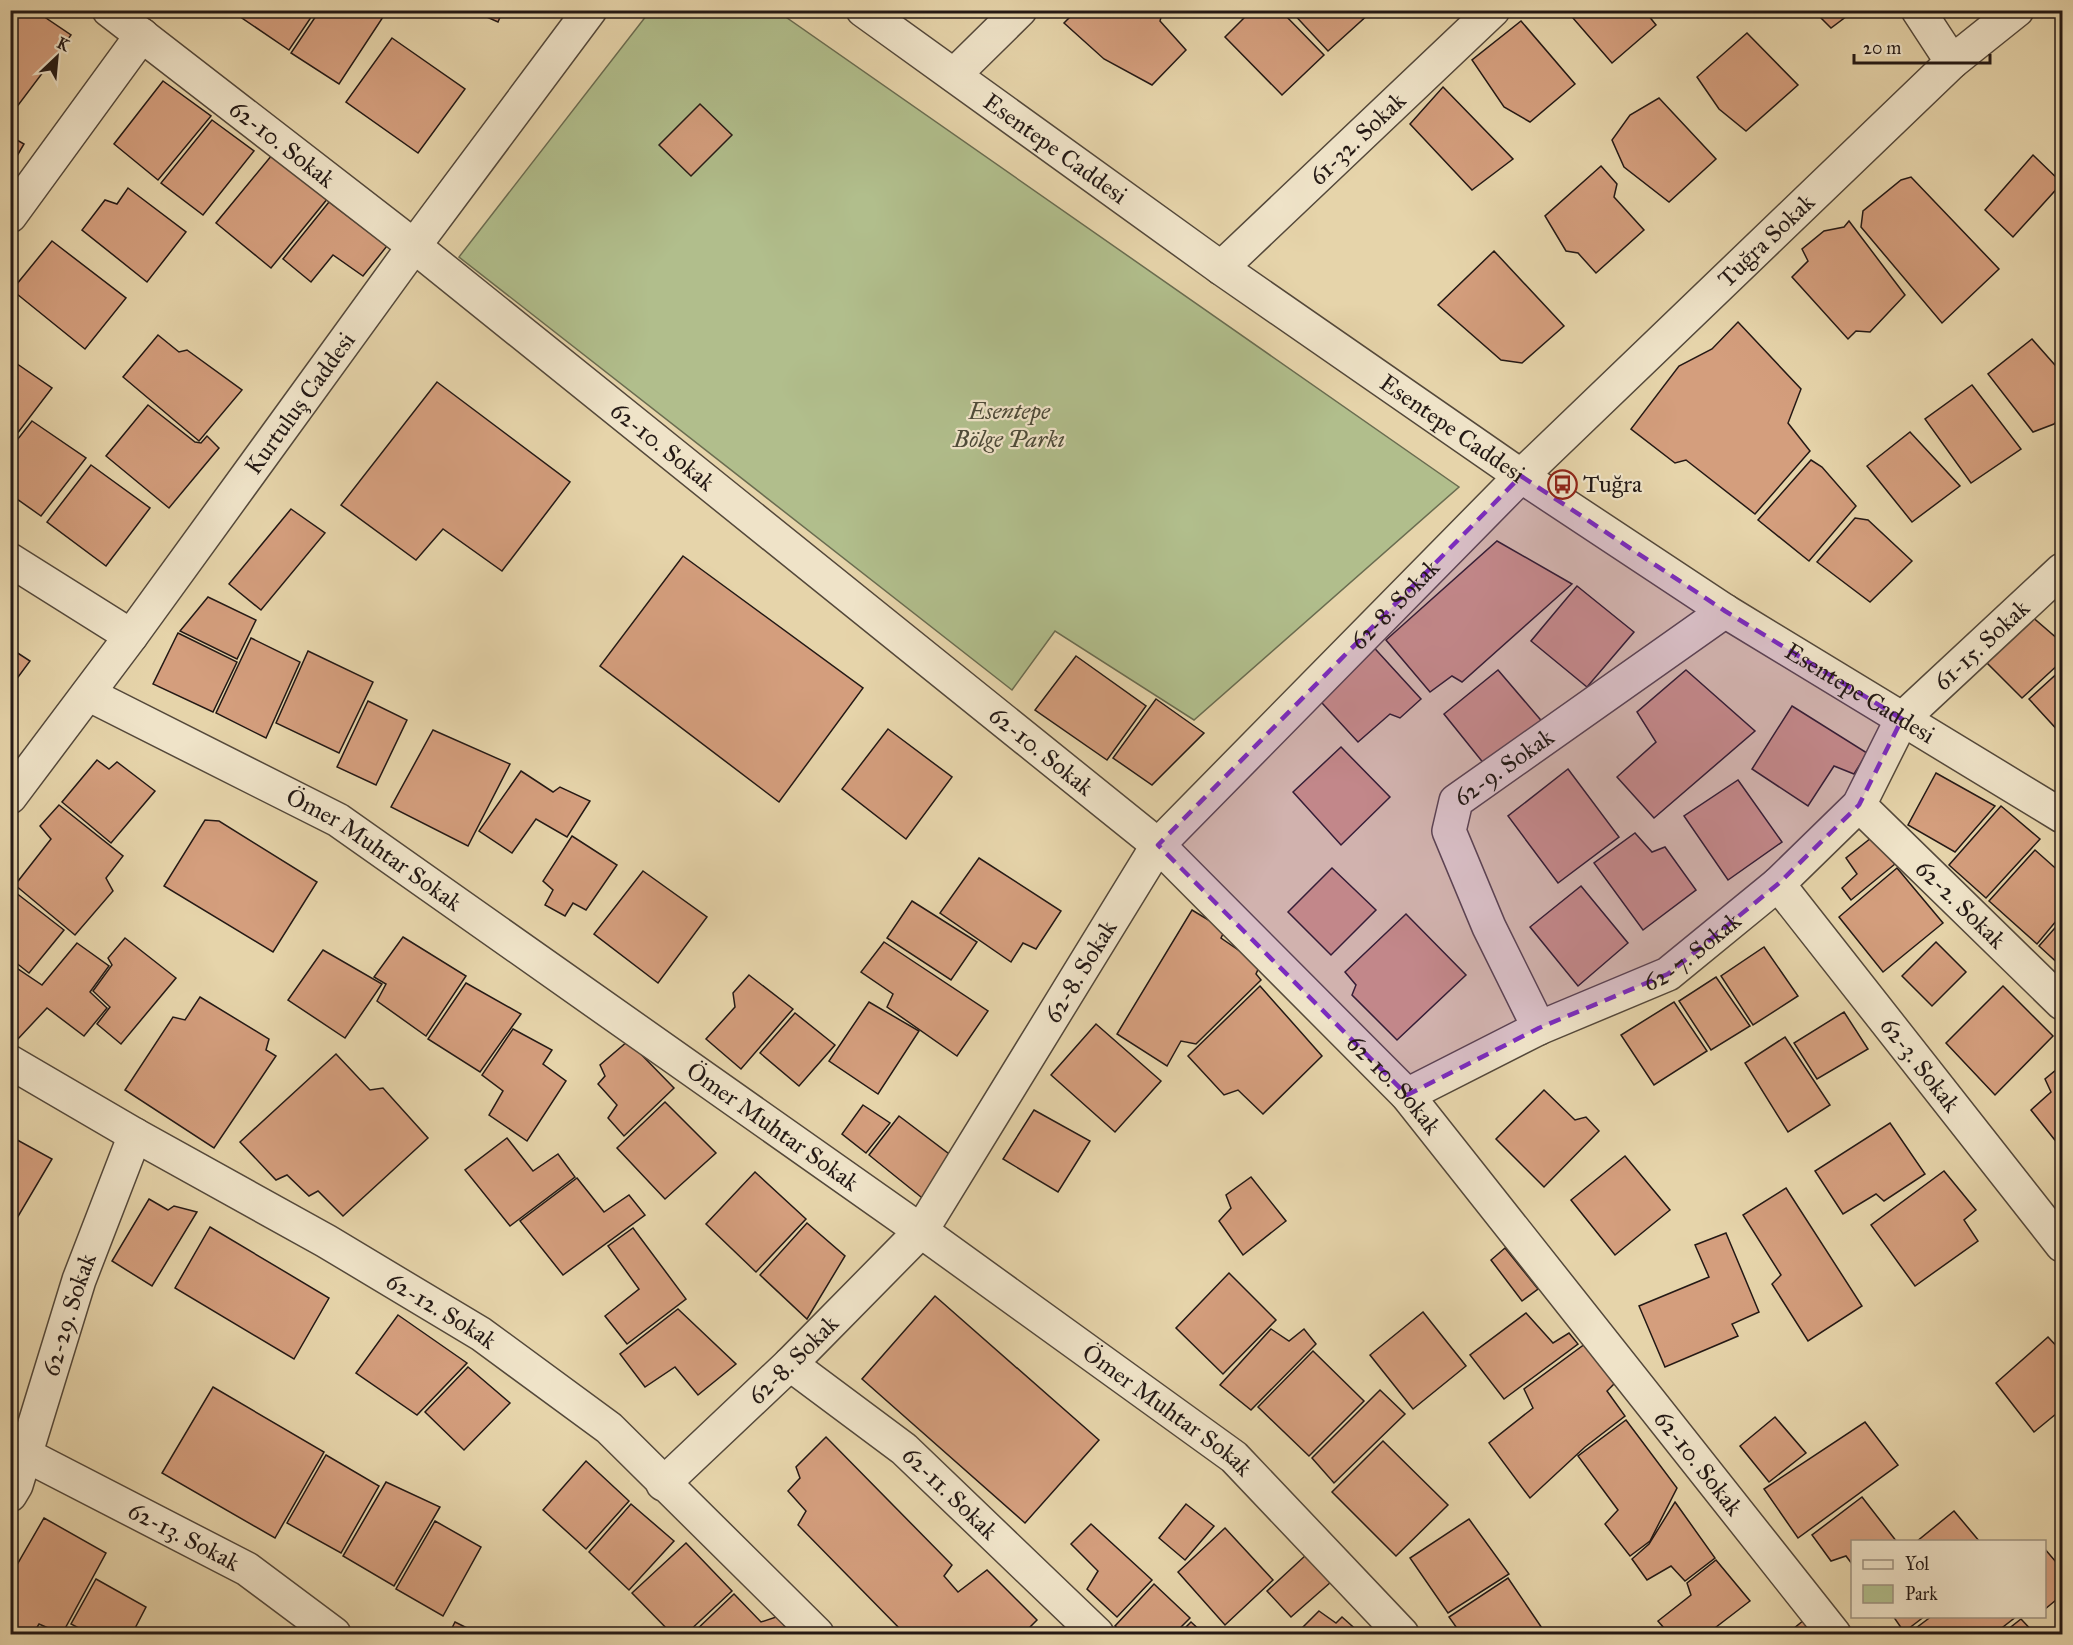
<svg xmlns="http://www.w3.org/2000/svg" width="2073" height="1645" viewBox="0 0 2073 1645" font-family="'IM FELL Great Primer',serif">
<style>
.green{fill:#b1be8c;stroke:#6a6c50;stroke-width:1.5}
.building{fill:#d49e7d;stroke:#241915;stroke-width:1.5}
.lines{fill:none;stroke-linecap:round;stroke-linejoin:round}
.minor-casing{stroke:#54483a;stroke-width:36}
.minor{stroke:#efe3c8;stroke-width:33}
.marked{fill:#7b2cbf;fill-opacity:0.2;stroke:#7b2cbf;stroke-width:4.5;stroke-dasharray:12 8;stroke-linejoin:round}
.labels{text-anchor:middle;stroke-width:4.5;stroke-linejoin:round;paint-order:stroke}
.street-label{font-size:24px;fill:#241915;stroke:#efe3c8}
.park-label{font-size:24px;font-style:italic;fill:#4e4b39;stroke:#efe3c8}
.poi-label{font-size:24px;fill:#241915;stroke:#efe3c8;text-anchor:start}
</style>
<rect width="100%" height="100%" fill="#e6d4aa"/>
<filter id="stains"><feTurbulence type="fractalNoise" baseFrequency=".00333" numOctaves="4"/><feColorMatrix values="0 0 0 0 .2 0 0 0 0 .09 0 0 0 0 .02 0 0 0 .5 -.17"/></filter>
<radialGradient id="worn" r=".72"><stop offset=".6" stop-color="#630" stop-opacity="0"/><stop offset="1" stop-color="#630" stop-opacity=".3"/></radialGradient>
<!-- green -->
<polygon class="green" points="650,11 777,11 1459,487 1194,720 1055,631 1012,690 459,257"/>
<!-- building -->
<g class="building">
<polygon points="12,10 34,10 71,35 10,116"/>
<polygon points="234,10 316,10 289,50 233,12"/>
<polygon points="320,10 378,10 385,14 339,84 291,53"/>
<polygon points="471,10 503,10 498,22"/>
<polygon points="1077,10 1163,10 1160,21 1186,50 1152,85 1104,59 1064,23"/>
<polygon points="1252,10 1280,10 1324,55 1282,95 1225,37"/>
<polygon points="1290,10 1370,10 1371,12 1328,51"/>
<polygon points="1566,10 1644,10 1656,25 1612,63"/>
<polygon points="1813,10 1855,10 1831,28"/>
<polygon points="1521,21 1575,84 1530,122 1504,107 1472,60"/>
<polygon points="1747,33 1798,85 1746,131 1719,109 1697,77"/>
<polygon points="392,38 465,89 418,153 346,102"/>
<polygon points="163,81 211,116 158,180 114,144"/>
<polygon points="1443,87 1513,159 1472,190 1410,124"/>
<polygon points="1659,98 1716,159 1669,202 1624,167 1612,140 1630,115"/>
<polygon points="700,104 732,135 691,176 659,145"/>
<polygon points="212,120 254,151 203,215 161,183"/>
<polygon points="10,136 24,144 10,168"/>
<polygon points="272,155 328,198 271,268 216,223"/>
<polygon points="2033,155 2062,183 2013,237 1985,210"/>
<polygon points="1601,166 1617,184 1614,197 1644,230 1596,273 1578,253 1566,251 1545,216"/>
<polygon points="1911,177 1999,269 1942,323 1861,227 1863,211 1901,180"/>
<polygon points="128,188 186,232 147,282 82,230 105,200 117,204"/>
<polygon points="329,202 387,246 363,276 333,255 311,282 283,259"/>
<polygon points="1849,221 1905,295 1870,332 1856,331 1848,339 1792,277 1808,261 1802,249 1824,231 1844,227"/>
<polygon points="52,241 126,298 85,349 12,290"/>
<polygon points="1494,251 1564,326 1522,363 1501,360 1438,305"/>
<polygon points="1738,322 1801,389 1788,423 1810,451 1755,514 1686,460 1675,463 1631,429 1679,366 1712,349"/>
<polygon points="158,335 179,352 187,350 242,390 199,441 123,377"/>
<polygon points="2032,339 2062,373 2062,415 2054,424 2033,432 1988,374"/>
<polygon points="10,359 52,388 10,443"/>
<polygon points="437,382 570,482 502,571 443,529 416,560 341,505"/>
<polygon points="1972,385 2021,449 1971,483 1925,419"/>
<polygon points="148,405 195,442 201,443 207,436 219,448 169,508 106,456"/>
<polygon points="32,421 86,458 41,516 10,494 10,449"/>
<polygon points="1910,432 1960,486 1912,522 1867,466"/>
<polygon points="1811,460 1822,467 1856,506 1809,561 1758,520"/>
<polygon points="91,465 150,508 106,566 47,522"/>
<polygon points="291,509 325,533 261,610 229,584"/>
<polygon points="1855,518 1868,520 1912,561 1870,602 1817,562"/>
<polygon points="1497,541 1572,584 1462,682 1452,676 1430,692 1386,640"/>
<polygon points="683,556 863,688 779,802 600,666"/>
<polygon points="1577,586 1634,632 1587,687 1531,641"/>
<polygon points="208,597 256,620 237,659 180,631"/>
<polygon points="2024,610 2059,640 2062,637 2062,661 2022,698 1977,653"/>
<polygon points="178,633 237,662 213,712 153,684"/>
<polygon points="251,638 300,662 266,738 216,713"/>
<polygon points="1367,640 1421,699 1400,718 1390,714 1358,742 1311,691"/>
<polygon points="10,648 30,661 10,688"/>
<polygon points="308,651 373,682 339,753 276,723"/>
<polygon points="1076,656 1146,706 1107,760 1035,710"/>
<polygon points="2062,669 2062,735 2029,699"/>
<polygon points="1498,670 1545,725 1489,770 1444,714"/>
<polygon points="1686,670 1755,731 1654,818 1617,777 1656,742 1637,712"/>
<polygon points="1156,699 1204,733 1152,785 1113,758"/>
<polygon points="368,701 407,720 376,785 337,767"/>
<polygon points="1792,706 1867,753 1854,774 1834,766 1808,806 1752,769"/>
<polygon points="888,729 952,777 906,839 842,789"/>
<polygon points="433,730 510,764 468,846 391,807"/>
<polygon points="1341,747 1390,797 1341,845 1293,792"/>
<polygon points="97,760 109,769 117,762 155,791 111,843 62,802"/>
<polygon points="1568,769 1619,837 1558,883 1508,816"/>
<polygon points="521,771 553,792 560,787 590,801 567,837 536,819 512,853 479,831"/>
<polygon points="1936,773 1995,806 1955,852 1908,825"/>
<polygon points="1738,780 1782,842 1728,880 1684,816"/>
<polygon points="59,805 123,856 106,878 113,891 75,935 15,885 51,839 40,826"/>
<polygon points="2001,806 2040,839 1986,898 1949,865"/>
<polygon points="205,820 219,821 317,882 273,952 164,886"/>
<polygon points="1635,833 1652,852 1665,847 1696,890 1643,930 1594,863"/>
<polygon points="572,836 617,865 586,910 573,903 565,916 545,905 553,890 543,881"/>
<polygon points="1871,838 1895,864 1851,900 1842,888 1857,874 1846,858"/>
<polygon points="2035,850 2062,874 2062,914 2037,944 1989,901"/>
<polygon points="979,858 1061,911 1036,949 1023,943 1011,962 940,913"/>
<polygon points="1332,868 1376,910 1331,955 1288,912"/>
<polygon points="1897,868 1943,923 1883,972 1839,917"/>
<polygon points="643,871 707,917 658,983 594,934"/>
<polygon points="1581,886 1628,943 1578,986 1530,927"/>
<polygon points="11,889 64,930 29,973 10,958"/>
<polygon points="912,901 977,942 951,980 887,938"/>
<polygon points="1192,910 1225,930 1221,938 1260,965 1256,974 1261,980 1196,1044 1181,1041 1167,1066 1117,1034"/>
<polygon points="1406,914 1466,975 1397,1040 1352,995 1356,985 1345,972"/>
<polygon points="2062,920 2062,967 2039,946"/>
<polygon points="403,937 466,976 426,1036 377,1001 386,984 374,977"/>
<polygon points="125,938 176,978 121,1044 97,1024 110,1007 93,991 112,965 108,958"/>
<polygon points="884,942 988,1011 957,1056 887,1007 893,994 861,972"/>
<polygon points="1936,942 1966,972 1932,1006 1902,976"/>
<polygon points="77,943 109,966 90,992 107,1008 84,1036 47,1008 17,1040 10,1034 10,978 18,969 42,985"/>
<polygon points="1764,947 1798,996 1753,1025 1721,976"/>
<polygon points="323,950 382,984 345,1038 288,1000"/>
<polygon points="749,975 793,1009 741,1069 706,1039 735,1007 733,993"/>
<polygon points="1716,977 1750,1026 1711,1050 1679,1001"/>
<polygon points="466,983 521,1014 480,1072 428,1039"/>
<polygon points="1260,986 1322,1056 1263,1114 1238,1090 1224,1095 1188,1056"/>
<polygon points="2003,986 2053,1036 1995,1095 1946,1043"/>
<polygon points="200,997 269,1039 266,1050 276,1056 214,1148 125,1090 173,1017 185,1020"/>
<polygon points="869,1002 919,1031 878,1094 829,1061"/>
<polygon points="1674,1002 1707,1051 1654,1085 1621,1035"/>
<polygon points="1844,1012 1868,1049 1817,1079 1794,1043"/>
<polygon points="795,1013 835,1045 799,1086 760,1053"/>
<polygon points="1096,1024 1161,1081 1115,1132 1051,1075"/>
<polygon points="513,1029 552,1050 543,1064 566,1081 527,1141 489,1115 503,1091 482,1075"/>
<polygon points="1785,1037 1830,1105 1788,1132 1745,1063"/>
<polygon points="628,1041 674,1088 624,1136 608,1118 617,1105 598,1084 605,1076 600,1065"/>
<polygon points="336,1054 370,1090 383,1088 428,1138 343,1216 318,1191 309,1196 287,1175 276,1180 240,1142"/>
<polygon points="2062,1065 2062,1149 2031,1110 2051,1092 2045,1079"/>
<polygon points="1544,1090 1575,1120 1586,1117 1599,1131 1544,1187 1496,1139"/>
<polygon points="665,1102 716,1153 665,1199 617,1148"/>
<polygon points="863,1105 890,1123 866,1153 842,1134"/>
<polygon points="1034,1110 1090,1141 1058,1192 1003,1159"/>
<polygon points="899,1116 957,1160 926,1201 869,1155"/>
<polygon points="1890,1123 1925,1174 1884,1201 1876,1194 1843,1214 1815,1171"/>
<polygon points="10,1136 52,1159 10,1230"/>
<polygon points="507,1138 533,1171 558,1154 575,1177 510,1226 465,1170"/>
<polygon points="1625,1156 1670,1210 1615,1255 1571,1200"/>
<polygon points="1944,1171 1976,1210 1964,1220 1978,1241 1915,1286 1871,1225"/>
<polygon points="755,1172 806,1219 756,1272 706,1224"/>
<polygon points="1251,1177 1286,1221 1243,1255 1219,1221 1231,1208 1226,1195"/>
<polygon points="577,1178 604,1212 629,1195 645,1215 563,1275 520,1221"/>
<polygon points="1786,1188 1862,1306 1808,1341 1772,1284 1781,1275 1743,1215"/>
<polygon points="149,1199 168,1210 174,1206 197,1212 152,1286 112,1261"/>
<polygon points="807,1223 845,1256 807,1319 760,1275"/>
<polygon points="210,1227 329,1298 294,1359 175,1288"/>
<polygon points="633,1228 686,1299 627,1344 605,1316 639,1289 608,1246"/>
<polygon points="1726,1233 1759,1312 1732,1324 1738,1336 1665,1367 1639,1306 1709,1277 1695,1245"/>
<polygon points="1505,1248 1538,1289 1522,1301 1491,1260"/>
<polygon points="1229,1273 1276,1320 1223,1374 1176,1328"/>
<polygon points="935,1296 1099,1440 1025,1523 862,1379"/>
<polygon points="678,1309 736,1364 698,1395 675,1367 645,1387 620,1354"/>
<polygon points="1423,1312 1466,1366 1413,1409 1370,1355"/>
<polygon points="1526,1313 1553,1343 1569,1333 1578,1344 1504,1399 1470,1355"/>
<polygon points="398,1315 467,1363 417,1415 356,1373"/>
<polygon points="1271,1329 1289,1341 1304,1329 1316,1344 1251,1410 1220,1385"/>
<polygon points="2048,1337 2062,1352 2062,1409 2034,1432 1996,1383"/>
<polygon points="1589,1341 1620,1378 1607,1391 1625,1416 1585,1447 1530,1498 1489,1443 1533,1408 1524,1389"/>
<polygon points="1313,1351 1364,1401 1309,1456 1258,1407"/>
<polygon points="468,1367 510,1403 464,1450 425,1412"/>
<polygon points="213,1387 324,1452 275,1538 162,1473"/>
<polygon points="1380,1390 1405,1414 1334,1483 1312,1458"/>
<polygon points="1775,1417 1806,1453 1769,1482 1740,1446"/>
<polygon points="1626,1420 1677,1488 1650,1541 1630,1556 1605,1524 1618,1510 1578,1456"/>
<polygon points="1865,1422 1898,1465 1798,1538 1764,1489"/>
<polygon points="826,1437 952,1565 944,1576 958,1592 987,1570 1037,1620 1023,1634 905,1634 798,1525 806,1511 788,1491 800,1478 796,1467"/>
<polygon points="1383,1441 1448,1505 1396,1556 1332,1492"/>
<polygon points="326,1455 379,1486 341,1553 287,1523"/>
<polygon points="586,1461 629,1501 586,1549 543,1510"/>
<polygon points="386,1482 440,1507 394,1586 343,1556"/>
<polygon points="1862,1497 1897,1542 1852,1542 1852,1564 1846,1556 1831,1561 1812,1535"/>
<polygon points="1675,1502 1715,1558 1685,1581 1671,1566 1647,1580 1632,1559 1649,1544"/>
<polygon points="631,1504 674,1541 629,1590 589,1552"/>
<polygon points="1186,1504 1214,1526 1185,1560 1159,1538"/>
<polygon points="1954,1511 1980,1542 1916,1542"/>
<polygon points="44,1518 106,1553 62,1634 39,1624 33,1634 10,1634 10,1577"/>
<polygon points="1469,1519 1509,1574 1448,1613 1410,1558"/>
<polygon points="435,1521 481,1547 443,1616 396,1589"/>
<polygon points="1091,1524 1152,1580 1117,1617 1087,1589 1098,1571 1071,1544"/>
<polygon points="1225,1528 1273,1580 1225,1625 1178,1572"/>
<polygon points="686,1543 732,1591 686,1634 672,1634 632,1593"/>
<polygon points="2044,1548 2062,1569 2062,1595 2044,1610"/>
<polygon points="1306,1555 1331,1582 1291,1617 1267,1591"/>
<polygon points="1716,1560 1750,1601 1707,1634 1669,1634 1658,1621 1691,1595 1687,1583"/>
<polygon points="1508,1578 1546,1634 1461,1634 1449,1617"/>
<polygon points="96,1579 146,1607 132,1634 90,1634 71,1624"/>
<polygon points="1154,1584 1190,1618 1174,1634 1124,1634 1115,1626"/>
<polygon points="734,1594 761,1622 776,1617 793,1634 692,1634"/>
<polygon points="1319,1611 1336,1623 1342,1617 1361,1634 1296,1634"/>
<polygon points="1893,1616 1925,1616 1904,1632"/>
<polygon points="1932,1616 2017,1616 1994,1634 1908,1634"/>
<polygon points="2021,1619 2035,1634 2002,1634"/>
<polygon points="1804,1620 1817,1634 1787,1634"/>
<polygon points="455,1622 479,1634 449,1634"/>
<polygon points="1191,1622 1204,1634 1179,1634"/>
</g>
<g class="lines">
<defs>
<g id="minor">
<path id="s1" d="M109 10 414 246 1158 845 1407 1095 1834 1634"/>
<path id="s2" d="M863 10 1221 268 1521 476 1725 611 2062 816"/>
<polyline points="1918,10 1952,62"/>
<polyline points="954,75 1020,10"/>
<polyline points="10,216 142,35"/>
<path id="s3" d="M1221 268 1493 10"/>
<polyline points="10,560 131,636"/>
<path id="s4" d="M88 694 338 820 921 1231 1234 1457 1402 1634"/>
<path id="s5" d="M10 797 131 636 414 246 590 10"/>
<path id="s6" d="M1859 805 2062 1003"/>
<path id="s7" d="M1778 884 2062 1245"/>
<path id="s8" d="M1539 1028 1489 927 1449 831 1456 801 1725 611"/>
<path id="s9" d="M10 1062 135 1135 326 1241 481 1334 609 1428 817 1634"/>
<path id="s10" d="M1407 1095 1539 1028 1668 974 1778 884 1859 805 1902 719 2062 570"/>
<path id="s11" d="M790 1364 904 1449 1097 1634"/>
<path id="s12" d="M24 1454 247 1569 334 1634"/>
<path id="s13" d="M663 1484 790 1364 921 1231 1158 845 1521 476 1952 62 2017 10"/>
<path id="s14" d="M10 1495 16 1485 79 1280 135 1135"/>
</g>
</defs>
<!-- minor casing -->
<use href="#minor" class="minor-casing"/>
<!-- minor -->
<use href="#minor" class="minor"/>
</g>
<!-- marked area -->
<path class="marked" d="M1521 476 1725 611 1902 719 1859 805 1778 884 1668 974 1539 1028 1407 1095 1158 845Z"/>
<!-- icons -->
<defs>
<symbol id="bus-ring" viewBox="-11 -11 22 22"><circle r="9.5" fill="#efe3c8" stroke="#8f2418" stroke-width="1.5"/><path d="M-5-6H5V4H4V6H2V4H-2V6H-4V4H-5ZM-3.5-4V0h7V-4ZM-3.5 1.2v1.5H-2V1.2ZM2 1.2v1.5H3.5V1.2Z" fill="#8f2418"/></symbol>
</defs>
<g fill-rule="evenodd">
<use href="#bus-ring" x="1546" y="468" width="33" height="33"/>
</g>
<g class="labels">
<!-- street labels -->
<g class="street-label">
<text dy="8" stroke="none"><textPath href="#s3" startOffset="188">61-32. Sokak</textPath></text>
<text dy="8" stroke="none"><textPath href="#s1" startOffset="219">62-10. Sokak</textPath></text>
<text dy="8" stroke="none"><textPath href="#s2" startOffset="237">Esentepe Caddesi</textPath></text>
<text dy="8" stroke="none"><textPath href="#s13" startOffset="1672">Tuğra Sokak</textPath></text>
<text dy="8" stroke="none"><textPath href="#s5" startOffset="489">Kurtuluş Caddesi</textPath></text>
<text dy="8" stroke="none"><textPath href="#s2" startOffset="723">Esentepe Caddesi</textPath></text>
<text dy="8" stroke="none"><textPath href="#s1" startOffset="705">62-10. Sokak</textPath></text>
<text dy="8" stroke="none"><textPath href="#s13" startOffset="1152">62-8. Sokak</textPath></text>
<text dy="8" stroke="none"><textPath href="#s10" startOffset="748">61-15. Sokak</textPath></text>
<text dy="8" stroke="none"><textPath href="#s2" startOffset="1209">Esentepe Caddesi</textPath></text>
<text dy="8" stroke="none"><textPath href="#s1" startOffset="1191">62-10. Sokak</textPath></text>
<text dy="8" stroke="none"><textPath href="#s8" startOffset="306">62-9. Sokak</textPath></text>
<text dy="8" stroke="none"><textPath href="#s4" startOffset="326">Ömer Muhtar Sokak</textPath></text>
<text dy="8" stroke="none"><textPath href="#s6" startOffset="142">62-2. Sokak</textPath></text>
<text dy="8" stroke="none"><textPath href="#s10" startOffset="320">62-7. Sokak</textPath></text>
<text dy="8" stroke="none"><textPath href="#s13" startOffset="666">62-8. Sokak</textPath></text>
<text dy="8" stroke="none"><textPath href="#s7" startOffset="230">62-3. Sokak</textPath></text>
<text dy="8" stroke="none"><textPath href="#s1" startOffset="1677">62-10. Sokak</textPath></text>
<text dy="8" stroke="none"><textPath href="#s4" startOffset="812">Ömer Muhtar Sokak</textPath></text>
<text dy="8" stroke="none"><textPath href="#s9" startOffset="498">62-12. Sokak</textPath></text>
<text dy="8" stroke="none"><textPath href="#s14" startOffset="190">62-29. Sokak</textPath></text>
<text dy="8" stroke="none"><textPath href="#s13" startOffset="180">62-8. Sokak</textPath></text>
<text dy="8" stroke="none"><textPath href="#s4" startOffset="1298">Ömer Muhtar Sokak</textPath></text>
<text dy="8" stroke="none"><textPath href="#s1" startOffset="2163">62-10. Sokak</textPath></text>
<text dy="8" stroke="none"><textPath href="#s11" startOffset="206">62-11. Sokak</textPath></text>
<text dy="8" stroke="none"><textPath href="#s12" startOffset="180">62-13. Sokak</textPath></text>
</g>
<!-- park labels -->
<g class="park-label">
<text x="1009" y="419">Esentepe<tspan x="1009" dy="28">Bölge Parkı</tspan></text>
</g>
<!-- poi labels -->
<g class="poi-label">
<text x="1583" y="492">Tuğra</text>
</g>
</g>
<!-- margin -->
<rect width="2073" height="1645" fill="none" stroke="#e6d4aa" stroke-width="36"/>
<rect x="12" y="12" width="2049" height="1621" fill="none" stroke="#241915" stroke-width="3"/>
<rect x="18" y="18" width="2037" height="1609" fill="none" stroke="#241915" stroke-width="1.5"/>
<!-- legend -->
<rect x="1851" y="1540" width="195" height="78" fill="#efe3c8" stroke="#9e9280" stroke-width="1.5"/>
<rect x="1863" y="1560" width="30" height="9" fill="#efe3c8" stroke="#9e9280" stroke-width="1.5"/>
<text x="1905" y="1570" font-size="18" fill="#241915">Yol</text>
<rect x="1863" y="1585" width="30" height="18" fill="#b1be8c" stroke="#9e9280" stroke-width="1.5"/>
<text x="1905" y="1600" font-size="18" fill="#241915">Park</text>
<!-- north arrow -->
<g transform="translate(57 57) rotate(26)" stroke="#efe3c8" stroke-width="4.5" paint-order="stroke">
<path d="M0-4.5L10 22L0 15L-10 22Z" fill="#241915"/>
<text y="-9" font-size="16" font-weight="bold" text-anchor="middle" fill="#241915">K</text>
</g>
<!-- scale -->
<path d="M1854 54v9h136v-9" fill="none" stroke="#241915" stroke-width="3"/>
<text x="1863" y="54" font-size="18" fill="#241915" stroke="#efe3c8" stroke-width="4.5" paint-order="stroke">20 m</text>
<rect width="100%" height="100%" filter="url(#stains)"/>
<rect width="100%" height="100%" fill="url(#worn)"/>
</svg>
